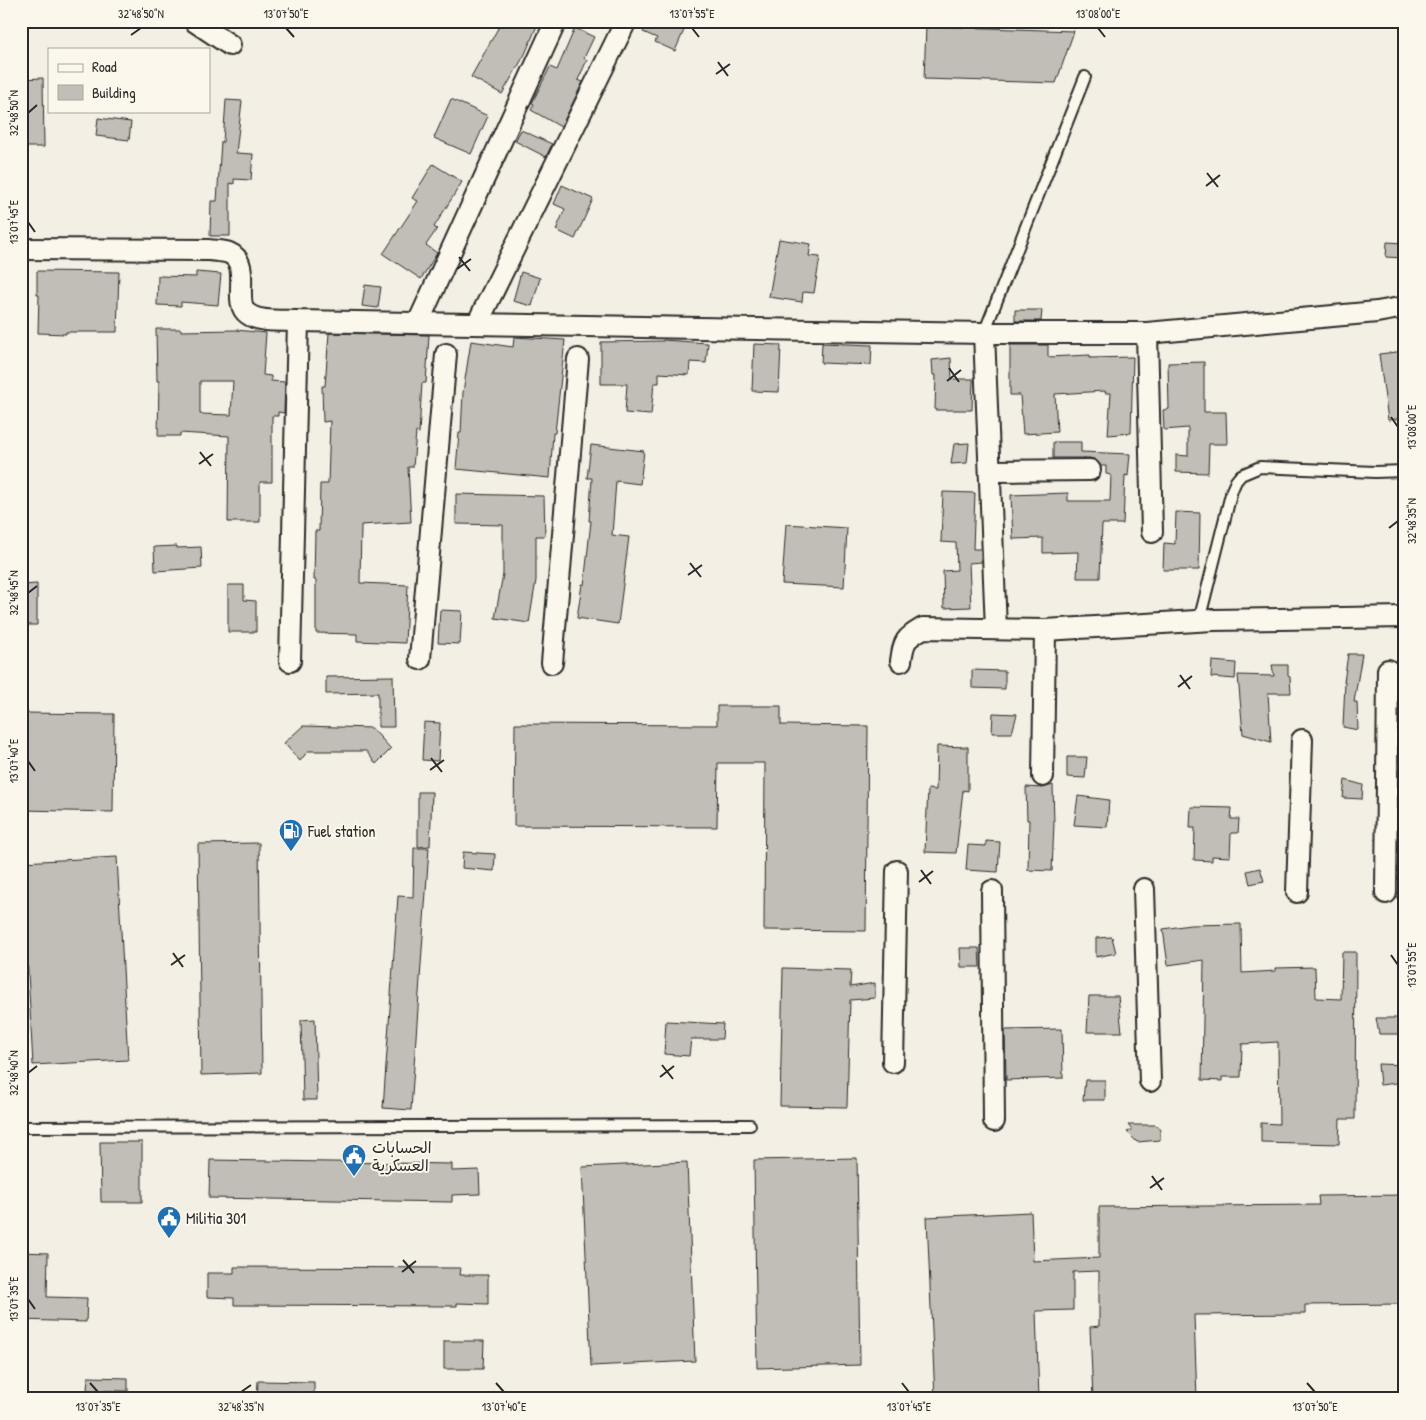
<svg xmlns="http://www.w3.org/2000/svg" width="1426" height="1420" viewBox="0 0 1426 1420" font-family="'Patrick Hand','Playpen Sans Arabic',sans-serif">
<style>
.building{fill:#c0beb6;stroke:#2b2b2b;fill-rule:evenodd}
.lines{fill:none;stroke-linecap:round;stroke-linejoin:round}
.lane-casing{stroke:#2b2b2b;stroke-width:14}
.street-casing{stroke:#2b2b2b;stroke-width:24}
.lane{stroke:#fbf7ec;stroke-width:10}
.street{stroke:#fbf7ec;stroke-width:20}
.ticks{fill:none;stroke:#2b2b2b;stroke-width:2}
.labels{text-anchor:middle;stroke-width:4;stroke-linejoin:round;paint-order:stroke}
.poi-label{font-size:16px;fill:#2b2b2b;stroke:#fbf7ec;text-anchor:start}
.neatline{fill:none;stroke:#2b2b2b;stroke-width:2}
.ticks-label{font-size:12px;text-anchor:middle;fill:#2b2b2b}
</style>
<rect width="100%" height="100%" fill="#f3efe4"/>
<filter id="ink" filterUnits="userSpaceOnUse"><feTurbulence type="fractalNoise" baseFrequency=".02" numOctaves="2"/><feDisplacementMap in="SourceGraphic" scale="10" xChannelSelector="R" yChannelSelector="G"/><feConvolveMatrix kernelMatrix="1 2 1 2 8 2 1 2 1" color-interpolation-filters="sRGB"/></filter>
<g filter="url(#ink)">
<!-- building -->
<g class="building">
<polygon points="502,21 539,21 525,54 502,94 471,77"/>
<polygon points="648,21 688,21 675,51 655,42 657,38 643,32"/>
<polygon points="926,26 1074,31 1056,83 924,79"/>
<polygon points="575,28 594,37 584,58 587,60 578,80 583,82 561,127 531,110 534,104 532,103 550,67 557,70"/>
<polygon points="43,78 44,147 21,147 21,79"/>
<polygon points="451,99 488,116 471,154 434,138"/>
<polygon points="226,100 242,101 236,153 253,154 251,180 234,179 234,184 230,183 230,236 210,236 211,201 217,201 221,142 223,142"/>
<polygon points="98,118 131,122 129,140 96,136"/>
<polygon points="521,130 552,144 546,157 515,141"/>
<polygon points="433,164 462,182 434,227 437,229 426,245 437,253 421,279 383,254 418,201 412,198"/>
<polygon points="562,185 593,199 575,239 556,230 565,209 554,204"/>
<polygon points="779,239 811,244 809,256 820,257 814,293 803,292 802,302 769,297"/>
<polygon points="1387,242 1404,243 1403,258 1386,257"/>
<polygon points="37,271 119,272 117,332 66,332 66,334 38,333 39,295 37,295"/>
<polygon points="196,272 221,274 218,305 181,302 181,306 157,305 158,276 196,277"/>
<polygon points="521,272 540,278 532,306 513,301"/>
<polygon points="365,285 381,287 378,308 362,306"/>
<polygon points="1015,310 1042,310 1041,321 1015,321"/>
<path d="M156 329H181V331L236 330 266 333 263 375 271 376V381L285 382 284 413 278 412V416H272V482H260V522H228L229 436 180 433V436H158L159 381H157ZM200 381H233L231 415 200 414Z"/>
<polygon points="329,333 429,335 426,383 422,383 419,433 416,432 413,467 408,467 411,522 361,525 360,583 408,585 405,643 357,641 357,634 316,633 316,580 314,580 315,531 319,531 320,484 328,484 330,421 323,422 322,386 325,386"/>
<polygon points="514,337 565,340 555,433 553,433 550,478 456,469 459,433 461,433 463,392 471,341 513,347"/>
<polygon points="663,340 708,343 706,363 690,362 689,375 659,373 659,383 654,383 651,415 625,413 627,384 601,384 601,342 663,341"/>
<polygon points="822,343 872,345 871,365 821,363"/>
<polygon points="754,344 781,345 779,392 752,391"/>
<polygon points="1010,345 1048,345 1048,357 1090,355 1090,358 1133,357 1131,433 1108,435 1111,393 1105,393 1105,391 1055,394 1057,432 1023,434 1020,395 1010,395"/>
<polygon points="1405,351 1405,418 1388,420 1379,354"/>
<polygon points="951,358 952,379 973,379 972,410 935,410 936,375 933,375 932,360"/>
<polygon points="1204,362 1204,412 1226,412 1227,444 1209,444 1208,473 1176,472 1176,455 1188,456 1188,428 1164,430 1163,410 1169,409 1168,363"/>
<polygon points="1053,442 1081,442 1081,452 1130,454 1128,476 1125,475 1123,524 1102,524 1100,578 1077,578 1078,552 1043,553 1043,538 1013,539 1011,495 1068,493 1068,501 1110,501 1111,475 1106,474 1106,466 1101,466 1096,460 1090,458 1053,458"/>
<polygon points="969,443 967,463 951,464 954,444"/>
<polygon points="591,445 644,451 640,484 616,481 612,535 629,537 618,624 577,618 582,584 584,585 591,521 589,521 592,478 587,478"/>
<polygon points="943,492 975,493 973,549 981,549 981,562 969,563 971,607 944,608 943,571 957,570 956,543 941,542"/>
<polygon points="456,494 544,496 545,536 536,536 536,580 529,623 495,618 503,574 503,525 456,524"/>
<polygon points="1176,512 1200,513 1199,570 1163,570 1164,543 1175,544"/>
<polygon points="786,524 847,528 844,587 782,584"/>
<polygon points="177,546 177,548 201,547 202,568 155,571 154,547"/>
<polygon points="37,584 37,625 21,625 21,585"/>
<polygon points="228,585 244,585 244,600 256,601 256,632 228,632"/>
<polygon points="440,610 462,611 460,644 438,643"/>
<polygon points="1348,654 1362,654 1354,702 1357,702 1358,730 1343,727 1345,682 1344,682"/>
<polygon points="1212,661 1236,663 1235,679 1211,677"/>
<polygon points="1272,665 1288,665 1288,676 1290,677 1291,693 1268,693 1271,742 1243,734 1238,675 1274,676"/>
<polygon points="972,670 1005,671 1005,689 972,688"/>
<polygon points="393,676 394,727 378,727 378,693 326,694 326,677"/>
<polygon points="717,706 781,706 781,725 868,726 866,931 764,930 765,763 718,763 717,827 514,826 515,724 717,725"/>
<polygon points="21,713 114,714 113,812 21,810"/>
<polygon points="993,713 1017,714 1012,733 992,733"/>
<polygon points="424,722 440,723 438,761 422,760"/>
<polygon points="303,726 372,728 391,749 376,764 366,751 308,751 300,761 284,743"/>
<polygon points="937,746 968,747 968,791 963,790 956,853 925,852 928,789 936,790"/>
<polygon points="1067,757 1087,757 1085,778 1067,777"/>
<polygon points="1345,780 1363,785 1362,799 1343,798"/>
<polygon points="1053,785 1054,823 1052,871 1028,870 1029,820 1027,820 1026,787 1043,788"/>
<polygon points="418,792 432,792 430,846 418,847"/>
<polygon points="1078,796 1109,800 1107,827 1074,825"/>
<polygon points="1191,807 1232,808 1231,819 1239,819 1238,833 1231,833 1230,857 1212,856 1212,861 1194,860 1195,828 1190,828"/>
<polygon points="986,841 1000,842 998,872 966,870 968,845 986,846"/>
<polygon points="259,843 262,1073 201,1075 198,844"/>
<polygon points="414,848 429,848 411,1110 383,1108 398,896 413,897"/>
<polygon points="463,852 495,854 494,871 462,868"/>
<polygon points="117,857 128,1060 33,1065 22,862"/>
<polygon points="1260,868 1264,881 1250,884 1247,871"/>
<polygon points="1241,924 1242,973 1276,971 1276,968 1315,967 1316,998 1341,999 1342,952 1356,952 1355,1119 1340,1119 1339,1144 1261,1142 1261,1123 1279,1124 1278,1042 1242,1044 1241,1077 1222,1077 1222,1081 1202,1080 1204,960 1168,965 1163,929 1190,925"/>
<polygon points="1112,937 1116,953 1096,957 1096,938"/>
<polygon points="960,948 979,948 980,967 961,967"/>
<polygon points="783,968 851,970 850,987 875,983 875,998 850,1000 847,1107 780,1106"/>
<polygon points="1089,996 1118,996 1122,1032 1087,1032"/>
<polygon points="1376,1018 1403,1018 1405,1034 1379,1034"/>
<polygon points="315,1019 317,1100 303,1100 301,1020"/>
<polygon points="666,1021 723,1024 722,1039 691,1039 689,1056 664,1054"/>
<polygon points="1062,1029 1063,1078 1006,1080 1005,1030"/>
<polygon points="1378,1064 1405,1065 1405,1082 1380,1085"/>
<polygon points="1085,1080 1105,1080 1105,1100 1083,1100"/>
<polygon points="1128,1125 1156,1125 1160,1130 1160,1140 1137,1142 1127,1132 1132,1130"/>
<polygon points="100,1142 142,1142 142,1202 101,1202"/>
<polygon points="857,1158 860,1365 757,1368 754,1160"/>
<polygon points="210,1160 452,1164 452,1171 479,1170 480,1194 452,1195 452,1202 209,1198"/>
<polygon points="687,1162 695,1361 591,1366 582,1167"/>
<polygon points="1405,1195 1405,1304 1305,1305 1305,1314 1194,1315 1197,1399 1093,1399 1090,1327 1099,1326 1099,1271 1073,1272 1073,1310 1036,1311 1039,1399 935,1399 927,1217 1031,1212 1033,1261 1099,1258 1099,1207 1319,1205 1318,1196"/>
<polygon points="21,1252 48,1253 47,1297 87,1298 86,1322 21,1320"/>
<polygon points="234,1267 461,1268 460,1275 488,1275 488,1304 457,1303 457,1306 234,1305 234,1298 207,1297 207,1273 234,1273"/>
<polygon points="444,1341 484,1341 483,1369 444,1369"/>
<polygon points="88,1377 128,1378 128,1391 87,1390"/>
<polygon points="258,1381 314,1382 314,1399 257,1399"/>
</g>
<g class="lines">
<defs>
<g id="lane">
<polyline points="984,333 1085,77"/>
<polyline points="1199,621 1232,490 1236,481 1241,475 1260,467 1375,472 1405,471"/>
<polyline points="21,1127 750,1125"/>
</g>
<g id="street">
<polyline points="194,21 230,45"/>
<path d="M21 249 209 250C215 251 224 251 229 253 253 263 231 303 248 314 260 323 283 320 298 321L984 333H1147L1377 312 1405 307"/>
<polyline points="418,323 556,21"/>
<polyline points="477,324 626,21"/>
<polyline points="984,333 996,629"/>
<polyline points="1147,333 1152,532"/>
<polyline points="990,471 1090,470"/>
<polyline points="420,659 446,354"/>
<polyline points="290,661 298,321"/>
<path d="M901 661C904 640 905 639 923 628L1045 630 1213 620 1405 617"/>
<polyline points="552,663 578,359"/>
<polyline points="1043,776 1045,630"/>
<polyline points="1144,889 1150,1081"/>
<polyline points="992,891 994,1121"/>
<polyline points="1297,892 1302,740"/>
<polyline points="1386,893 1388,670"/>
<polyline points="893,1062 897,871"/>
</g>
</defs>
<!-- lane casing -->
<use href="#lane" class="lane-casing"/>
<!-- street casing -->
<use href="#street" class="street-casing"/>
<!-- lane -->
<use href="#lane" class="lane"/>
<!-- street -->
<use href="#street" class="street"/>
</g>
</g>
<!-- ticks -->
<path class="ticks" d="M286 28 294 37M692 28 699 37M1098 28 1105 37M131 35 141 28M718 62 728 76M716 74 730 64M28 113 37 105M1207 173 1218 187M1206 186 1220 175M28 222 35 232M459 257 470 271M457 269 471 259M949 368 959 382M947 381 961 370M1391 417 1398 427M200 452 211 466M199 464 213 454M1389 528 1398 521M690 563 701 577M688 575 702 565M28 593 37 586M1180 675 1190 689M1178 687 1192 676M431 758 442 772M28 761 35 771M430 770 444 760M921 870 931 884M919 882 933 871M173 953 183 967M1391 955 1398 965M171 965 185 955M662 1065 673 1079M28 1073 37 1066M660 1077 674 1066M1152 1176 1162 1190M1150 1188 1164 1178M403 1260 414 1273M402 1272 416 1261M28 1299 35 1309M90 1383 98 1392M496 1383 504 1392M902 1383 909 1392M1307 1383 1315 1392M241 1392 251 1385"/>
<!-- icons -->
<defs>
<symbol id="fuel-pin" viewBox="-11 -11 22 30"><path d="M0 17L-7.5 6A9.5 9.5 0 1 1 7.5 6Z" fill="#1f6fb2" stroke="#fbf7ec"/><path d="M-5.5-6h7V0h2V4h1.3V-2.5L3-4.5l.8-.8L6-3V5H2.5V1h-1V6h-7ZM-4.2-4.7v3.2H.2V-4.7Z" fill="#fff"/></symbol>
<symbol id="civic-pin" viewBox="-11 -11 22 30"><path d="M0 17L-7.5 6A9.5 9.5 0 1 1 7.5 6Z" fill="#1f6fb2" stroke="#fbf7ec"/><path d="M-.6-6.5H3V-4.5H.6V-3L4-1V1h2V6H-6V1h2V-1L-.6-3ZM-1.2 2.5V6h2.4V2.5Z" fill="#fff"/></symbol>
</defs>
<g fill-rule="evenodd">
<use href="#fuel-pin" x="277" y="817" width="28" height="38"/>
<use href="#civic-pin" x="340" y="1142" width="28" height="38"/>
<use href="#civic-pin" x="155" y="1204" width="28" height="38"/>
</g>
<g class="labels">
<!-- poi labels -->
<g class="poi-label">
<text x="308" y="837">Fuel station</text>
<text x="372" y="1153">الحسابات<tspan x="372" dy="18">العسكرية</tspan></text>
<text x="186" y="1224">Militia 301</text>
</g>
</g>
<!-- margin -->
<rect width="1426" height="1420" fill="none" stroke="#fbf7ec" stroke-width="55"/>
<!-- legend -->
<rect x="48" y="48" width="162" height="65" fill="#fbf7ec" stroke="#a8a59f"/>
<rect x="58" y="64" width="25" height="8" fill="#fbf7ec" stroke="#a8a59f"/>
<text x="92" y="72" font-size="15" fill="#2b2b2b">Road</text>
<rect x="58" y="85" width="25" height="15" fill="#c0beb6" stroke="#a8a59f"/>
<text x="92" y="98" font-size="15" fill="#2b2b2b">Building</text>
<rect x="28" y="28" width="1370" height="1364" class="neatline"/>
<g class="ticks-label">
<text x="141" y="18">32°48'50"N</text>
<text x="286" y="18">13°07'50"E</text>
<text x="692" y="18">13°07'55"E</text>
<text x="1098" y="18">13°08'00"E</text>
<text transform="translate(14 113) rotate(-90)" y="4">32°48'50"N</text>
<text transform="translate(14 222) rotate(-90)" y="4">13°07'45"E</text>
<text transform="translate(1412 427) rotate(-90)" y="4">13°08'00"E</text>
<text transform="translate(1412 521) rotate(-90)" y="4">32°48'35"N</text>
<text transform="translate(14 593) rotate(-90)" y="4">32°48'45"N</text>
<text transform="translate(14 761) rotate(-90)" y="4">13°07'40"E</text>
<text transform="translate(1412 965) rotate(-90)" y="4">13°07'55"E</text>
<text transform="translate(14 1073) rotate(-90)" y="4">32°48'40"N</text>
<text transform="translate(14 1299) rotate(-90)" y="4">13°07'35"E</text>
<text x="98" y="1411">13°07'35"E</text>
<text x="241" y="1411">32°48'35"N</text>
<text x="504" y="1411">13°07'40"E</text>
<text x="909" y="1411">13°07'45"E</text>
<text x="1315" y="1411">13°07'50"E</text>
</g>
</svg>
